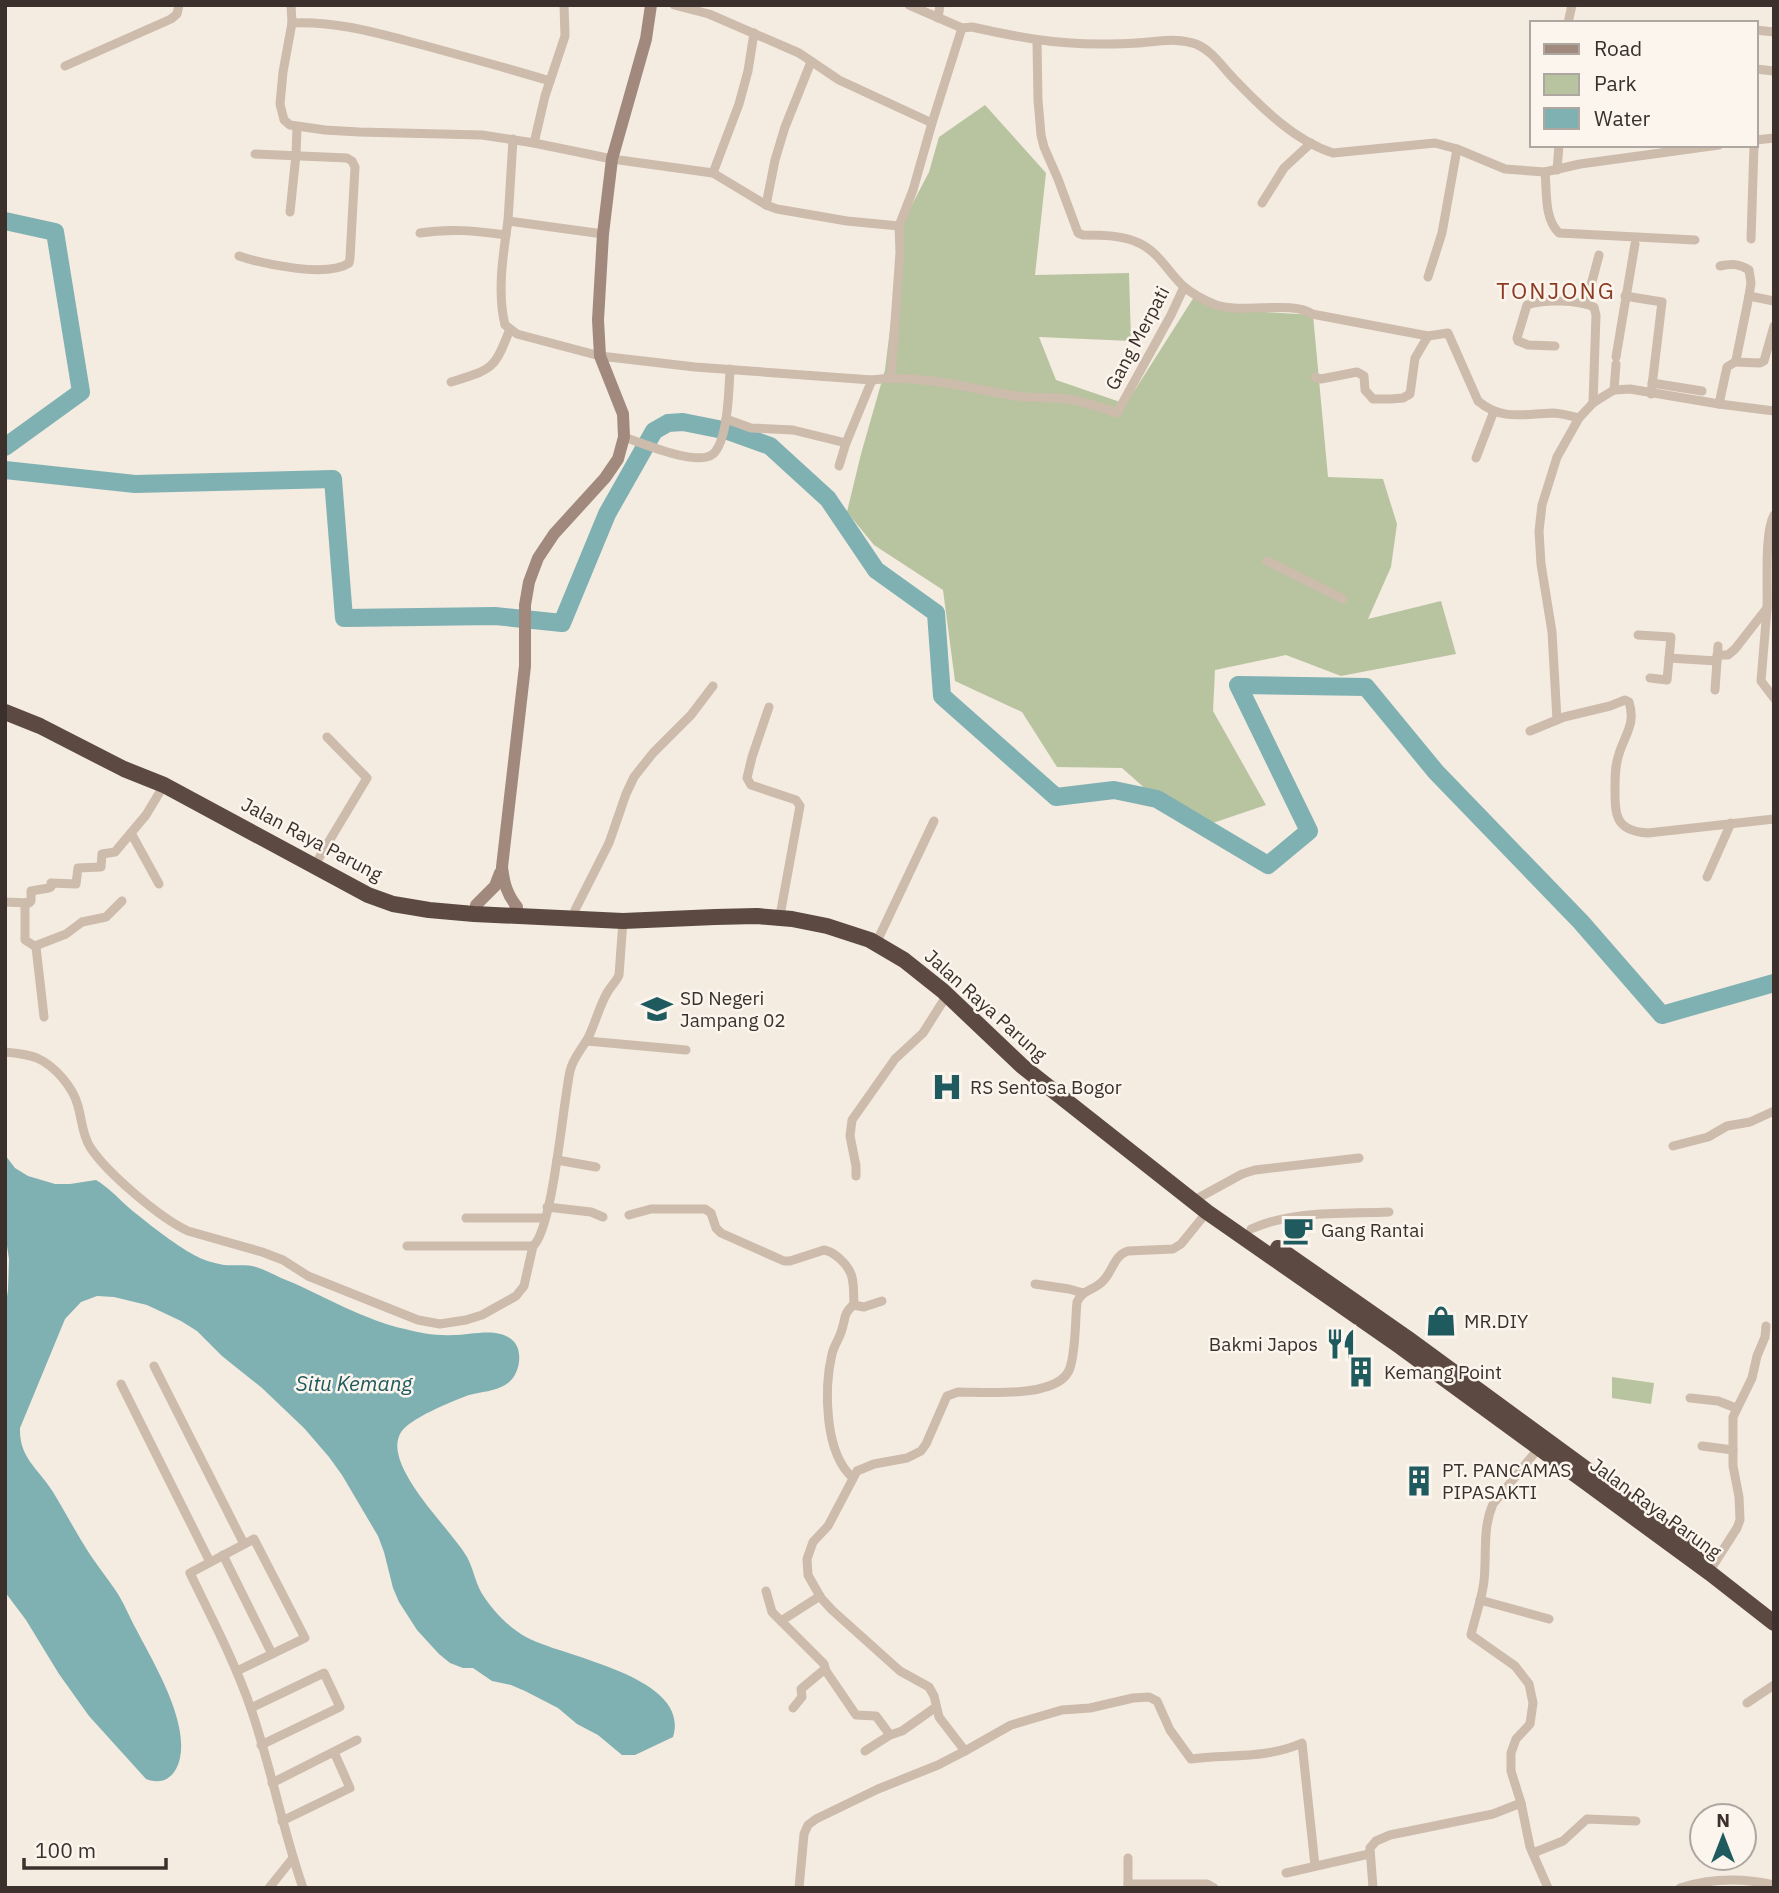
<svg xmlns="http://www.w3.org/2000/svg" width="1779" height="1893" viewBox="0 0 1779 1893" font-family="'IBM Plex Sans',sans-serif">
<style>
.green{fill:#b8c4a0}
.water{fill:#7fb0b2}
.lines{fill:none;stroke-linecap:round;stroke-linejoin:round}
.river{stroke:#7fb0b2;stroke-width:18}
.street{stroke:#cdbbac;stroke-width:9}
.secondary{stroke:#a18a7d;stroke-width:12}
.highway{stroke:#5c4a42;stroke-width:16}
.labels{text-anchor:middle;stroke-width:5;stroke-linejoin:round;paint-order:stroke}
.street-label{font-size:19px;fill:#3b302b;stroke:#fbf5ee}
.poi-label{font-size:19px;fill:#3b302b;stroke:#fbf5ee;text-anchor:start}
.water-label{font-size:21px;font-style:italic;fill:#1f5a5e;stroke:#fbf5ee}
.quarter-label{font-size:23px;letter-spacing:2px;fill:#8c3b22;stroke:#fbf5ee}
</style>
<rect width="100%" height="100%" fill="#f4ebe1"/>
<g class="green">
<path d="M985 105 1046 173 1035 275 1129 273 1131 341 1039 337 1056 380 1126 404 1194 297 1265 312 1313 315 1328 477 1383 479 1397 524 1391 567 1368 619 1441 601 1456 654 1341 676 1286 655 1215 670 1213 711 1266 805 1192 830 1122 768 1057 767 1022 712 955 681 943 590 874 545 847 512 861 454 885 370 903 222 929 172 939 137Z"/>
<path d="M1612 1377 1654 1383 1651 1404 1612 1398Z"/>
</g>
<path class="water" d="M5 1155 15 1168 28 1176 55 1184H70L96 1180C108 1187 118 1198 128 1207 146 1222 174 1244 194 1255 203 1260 213 1263 224 1265 235 1266 246 1264 256 1267 266 1270 276 1276 286 1280 325 1296 363 1320 405 1329 420 1333 437 1336 453 1335 471 1335 496 1327 511 1339 525 1349 520 1377 505 1385 495 1391 481 1392 469 1395 453 1401 407 1419 400 1434 383 1467 451 1529 467 1557 473 1568 475 1581 481 1592 492 1610 507 1626 526 1637 562 1657 692 1676 673 1737L635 1755H622L598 1735 577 1724 558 1708 525 1691 511 1685 492 1681 473 1668H463L450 1663 439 1654 417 1630 399 1602 393 1588 384 1552 378 1536 342 1475 329 1457 304 1428 262 1388 222 1356 197 1331 181 1321 147 1305 114 1297 97 1296 81 1302 65 1319 20 1428C19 1458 38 1468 53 1492 66 1513 77 1535 91 1556 99 1568 108 1579 116 1591 124 1603 129 1616 136 1629 153 1662 188 1719 180 1758 176 1776 164 1786 146 1779L89 1716 59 1674 26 1620 5 1592V1310L8 1290 9 1259 5 1233Z"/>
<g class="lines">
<g class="river">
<path d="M5 221 55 232 81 392 5 447"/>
<path d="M5 470 135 484 333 479 344 618 495 616 562 623 607 514 654 431 668 423 683 422 728 431 770 446 828 499 876 570 936 613 942 696 1056 797 1114 790 1157 799 1268 865 1309 831 1238 685 1366 687 1436 772 1581 922 1662 1015 1774 983"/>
</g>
<g class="street">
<path d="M291 5 292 23 283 72 280 104 284 120 290 125 325 130 359 132 482 135 534 143 612 159 713 173 766 205 777 209 847 221 899 226"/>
<path d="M674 5 709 14 799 53 839 80 932 123 962 28"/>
<path d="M909 5 962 28 972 27C1017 37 1053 44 1099 44 1115 44 1132 44 1148 42 1164 41 1179 38 1196 44 1213 51 1222 67 1235 80 1262 108 1295 141 1333 153L1435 143 1457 149 1505 169 1545 172 1580 164 1719 145"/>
<path d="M938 18 940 5"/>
<path d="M292 23C337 21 377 33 419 44 463 56 507 68 550 81"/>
<path d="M1568 23 1572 5"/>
<path d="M1756 30 1774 32"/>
<path d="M1037 41 1038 100 1041 135 1044 147 1058 179 1078 233 1083 235C1101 235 1124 235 1141 244 1159 253 1169 273 1183 286 1191 293 1206 301 1216 305 1243 314 1292 300 1312 314L1428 336 1448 333 1478 401C1502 421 1523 414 1552 413 1561 413 1570 416 1579 418"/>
<path d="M65 66 171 19 177 14 179 5"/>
<path d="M1756 69 1774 71"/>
<path d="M513 139 508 221 603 234"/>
<path d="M1756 140 1774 138"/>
<path d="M534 143 545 96 565 36 564 5"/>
<path d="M1557 170 1559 145"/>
<path d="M1545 172C1547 192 1544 219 1559 233L1695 240"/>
<path d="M713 173 739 104 748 71 754 33"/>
<path d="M1262 203 1284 168 1311 143"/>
<path d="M766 205 775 160 785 127 811 62"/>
<path d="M290 212 296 155 297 127"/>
<path d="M508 221C503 254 497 293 505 325L517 334 600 356 695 367 872 380C920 374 968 388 1016 396 1030 398 1045 397 1059 398 1080 400 1098 406 1117 413L1171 315 1184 287"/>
<path d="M420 233C449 228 477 231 506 235"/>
<path d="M1751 239 1754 145"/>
<path d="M239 256C263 264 327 278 349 263L350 258 355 167 352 161 347 158 255 154"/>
<path d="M1428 277 1442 233 1457 149"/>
<path d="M1625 296 1662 302 1651 394"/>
<path d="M1749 296 1774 301"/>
<path d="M1586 304 1599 255"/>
<path d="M1555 346 1528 345 1518 341 1517 338 1527 305C1544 299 1578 300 1594 307L1596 315 1593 403"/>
<path d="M1616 357 1635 244"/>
<path d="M1735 362 1760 363 1764 361 1774 326"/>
<path d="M1315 377 1321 379 1357 372 1364 376 1365 390 1373 399H1391L1403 398 1410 394 1415 358 1428 336"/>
<path d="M891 378 900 252 899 226 913 190 932 123"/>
<path d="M451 382C493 369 494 370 510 329"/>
<path d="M1652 383 1702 391"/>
<path d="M1614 390 1616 364"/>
<path d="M1719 404 1727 367 1735 362 1736 360 1749 296 1751 283 1749 270C1739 263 1731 264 1720 266"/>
<path d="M726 419 751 428 793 430 846 443"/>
<path d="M624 437C642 443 697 467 713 454 728 441 729 389 730 369"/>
<path d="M1476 458 1494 411"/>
<path d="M839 466 846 443 872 380"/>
<path d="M1774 515C1764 533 1768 586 1767 609 1765 633 1763 657 1761 681L1774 698"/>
<path d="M1267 561 1343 599"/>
<path d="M1638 635 1671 637 1667 680 1650 678"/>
<path d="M1717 655H1728L1735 649 1767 608"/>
<path d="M1669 658 1717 661"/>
<path d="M1715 690 1718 646"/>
<path d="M769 707 752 757 747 778 751 785 796 800 800 806 781 910"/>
<path d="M1557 720 1552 632 1541 564 1539 531 1542 505 1557 457 1579 418 1593 403 1604 396 1614 390 1630 389 1719 404 1774 411"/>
<path d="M1530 731 1564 717 1610 706 1625 700 1629 702C1636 724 1625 734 1619 754 1615 765 1615 776 1615 788 1615 815 1615 831 1648 833L1774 819"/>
<path d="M131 833 159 884"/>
<path d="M319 858 367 778 327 737"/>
<path d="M1707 877 1731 823"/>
<path d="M5 902 29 903 31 901V891L49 888 51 887V883L76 884 78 868 101 867 102 854 115 852 146 815 164 785"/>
<path d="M25 903V940L36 947 44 1017"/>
<path d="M575 910 609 843 626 794 634 777 653 753 691 715 713 686"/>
<path d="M879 937 934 821"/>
<path d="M35 946 66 934 82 922 106 917 122 901"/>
<path d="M587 1041 686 1050"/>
<path d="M5 1052C16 1053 27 1054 37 1058 55 1066 73 1087 78 1106 82 1120 82 1134 90 1147 107 1173 160 1218 188 1231L262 1252 283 1260 308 1276 418 1320 440 1324 466 1320 482 1315 516 1296 524 1286 533 1246"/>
<path d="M1673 1146 1708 1137 1727 1126 1750 1122 1774 1111"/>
<path d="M557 1160 596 1167"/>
<path d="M856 1176V1166L850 1136 852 1120 895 1059 923 1033 947 995"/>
<path d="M1200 1197 1242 1174 1255 1170 1359 1158"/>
<path d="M547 1207 591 1212 603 1217"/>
<path d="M629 1215 651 1209H705L711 1213 716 1228 721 1233 784 1261H790L824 1250C831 1251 834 1254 839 1258 856 1273 853 1284 854 1305"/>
<path d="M466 1218H545"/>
<path d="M1251 1229C1293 1210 1344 1214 1389 1212"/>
<path d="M407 1246H533C553 1229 563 1103 570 1071 573 1058 581 1050 588 1038 595 1024 599 1007 607 993 611 986 616 982 619 975L623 921"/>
<path d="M1035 1284 1069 1289 1083 1293"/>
<path d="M154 1366 244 1544"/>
<path d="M121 1384 210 1562"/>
<path d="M1690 1398 1718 1401 1736 1408"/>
<path d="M1702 1446 1733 1450"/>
<path d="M853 1478C824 1453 824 1388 832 1354 834 1345 840 1338 842 1329 846 1317 843 1315 853 1305L864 1307 882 1301"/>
<path d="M223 1555 272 1654"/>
<path d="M1714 1564 1737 1528 1740 1520 1739 1497 1733 1466V1417L1752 1378 1757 1356 1765 1337 1766 1326"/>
<path d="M766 1591 772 1612 824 1664 826 1671 856 1715 876 1716 890 1735"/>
<path d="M1480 1600 1549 1619"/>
<path d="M781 1621 820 1596"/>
<path d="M237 1671 305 1638 254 1539 190 1573C211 1617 234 1660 250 1706 271 1766 282 1828 303 1888"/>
<path d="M1747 1703 1774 1685"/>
<path d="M251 1708 324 1673 340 1707 261 1745"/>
<path d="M793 1708 802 1697 801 1689 825 1669"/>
<path d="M865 1751 890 1735 902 1731 936 1707"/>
<path d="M965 1751 1011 1725 1062 1710 1090 1708 1133 1698 1149 1697 1157 1701 1170 1730 1191 1759C1228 1754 1267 1759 1302 1743L1315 1866"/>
<path d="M272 1783 357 1740"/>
<path d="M1521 1803 1530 1847 1548 1888"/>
<path d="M282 1821 350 1788 334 1752"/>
<path d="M1533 1853 1563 1841 1587 1819 1636 1821"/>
<path d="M1286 1873 1369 1854"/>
<path d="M1128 1884H1207L1214 1888"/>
<path d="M269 1888 293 1858"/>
<path d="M799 1888 804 1834 808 1825 816 1819 878 1789 938 1765 965 1751 939 1717 934 1696 929 1687 900 1671 832 1610 821 1598 808 1575 807 1559 813 1542 828 1526 857 1471 874 1464 907 1458 921 1451 926 1444 947 1396 958 1392C985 1392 1060 1399 1070 1368 1076 1349 1075 1322 1077 1302 1082 1290 1095 1290 1103 1281 1113 1271 1114 1255 1128 1251L1173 1249 1181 1244 1207 1212"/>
<path d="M1128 1888V1858"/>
<path d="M1373 1888 1370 1848 1376 1841 1390 1835 1493 1814 1521 1803 1511 1771V1753L1516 1739 1530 1724 1533 1703 1529 1684 1515 1666 1471 1635C1475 1617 1482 1599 1484 1581 1487 1554 1482 1529 1493 1504L1538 1449"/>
<path d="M1680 1888C1711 1878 1743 1878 1774 1885"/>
</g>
<g class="secondary">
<path d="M476 905 495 886 500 873"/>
<path d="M517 907C507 894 504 884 502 867L525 666V605L529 582 538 558 554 534 605 478 618 459 624 437 623 414 600 356 598 320 603 234 612 159 646 39 651 5"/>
</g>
<g class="highway">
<path d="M5 712 40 726 124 769 164 785 368 895 393 904 429 910 474 914 623 921 715 917 757 916 792 919 827 926 870 940 904 960 943 991 1022 1066 1207 1212 1401 1347 1710 1573 1774 1623"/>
<path d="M1278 1248 1407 1338 1702 1554"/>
</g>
</g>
<defs>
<g id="school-bare" transform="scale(2.415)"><path d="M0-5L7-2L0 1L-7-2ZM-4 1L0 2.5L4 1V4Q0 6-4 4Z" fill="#1f5a5e" stroke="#fbf5ee" stroke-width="2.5" paint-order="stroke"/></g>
<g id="hospital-bare" transform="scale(2.415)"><path d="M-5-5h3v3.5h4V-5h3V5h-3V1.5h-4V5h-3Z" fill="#1f5a5e" stroke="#fbf5ee" stroke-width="2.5" paint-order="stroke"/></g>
<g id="cafe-bare" transform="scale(2.415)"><path d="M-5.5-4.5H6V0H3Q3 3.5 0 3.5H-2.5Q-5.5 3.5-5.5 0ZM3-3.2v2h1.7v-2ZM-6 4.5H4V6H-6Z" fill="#1f5a5e" stroke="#fbf5ee" stroke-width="2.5" paint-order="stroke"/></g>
<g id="shop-bare" transform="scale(2.415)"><path d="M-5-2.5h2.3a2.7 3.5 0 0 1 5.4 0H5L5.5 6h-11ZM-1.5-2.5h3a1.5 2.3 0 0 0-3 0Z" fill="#1f5a5e" stroke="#fbf5ee" stroke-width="2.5" paint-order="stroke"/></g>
<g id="restaurant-bare" transform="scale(2.415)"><path d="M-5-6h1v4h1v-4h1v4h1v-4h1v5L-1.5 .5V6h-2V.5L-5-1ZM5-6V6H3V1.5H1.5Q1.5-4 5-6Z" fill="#1f5a5e" stroke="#fbf5ee" stroke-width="2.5" paint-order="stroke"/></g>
<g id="building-bare" transform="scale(2.415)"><path d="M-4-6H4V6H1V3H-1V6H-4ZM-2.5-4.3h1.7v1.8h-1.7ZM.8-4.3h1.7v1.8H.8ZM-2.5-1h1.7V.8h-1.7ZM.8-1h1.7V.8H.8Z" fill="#1f5a5e" stroke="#fbf5ee" stroke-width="2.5" paint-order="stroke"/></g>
</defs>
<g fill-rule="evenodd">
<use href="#school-bare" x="657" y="1009"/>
<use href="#hospital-bare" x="947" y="1087"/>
<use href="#cafe-bare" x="1298" y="1230"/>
<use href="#shop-bare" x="1441" y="1321"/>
<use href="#restaurant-bare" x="1341" y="1344"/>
<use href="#building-bare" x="1361" y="1372"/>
<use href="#building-bare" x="1419" y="1481"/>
</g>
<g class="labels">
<g class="street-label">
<text transform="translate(1137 338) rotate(-62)" y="7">Gang Merpati</text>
<text transform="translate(312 839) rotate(28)" y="7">Jalan Raya Parung</text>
<text transform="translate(986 1005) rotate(42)" y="7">Jalan Raya Parung</text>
<text transform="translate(1656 1508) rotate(36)" y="7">Jalan Raya Parung</text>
</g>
<g class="poi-label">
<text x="680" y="1005">SD Negeri<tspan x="680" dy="22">Jampang 02</tspan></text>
<text x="970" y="1094">RS Sentosa Bogor</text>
<text x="1321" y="1237">Gang Rantai</text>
<text x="1464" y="1328">MR.DIY</text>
<text x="1318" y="1351" text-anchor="end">Bakmi Japos</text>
<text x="1384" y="1379">Kemang Point</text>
<text x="1442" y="1477">PT. PANCAMAS<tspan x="1442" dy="22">PIPASAKTI</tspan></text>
</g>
<g class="water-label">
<text x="354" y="1391">Situ Kemang</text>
</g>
<g class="quarter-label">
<text x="1556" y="299">TONJONG</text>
</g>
</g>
<rect width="1779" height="1893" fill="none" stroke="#3b302b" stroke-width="14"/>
<rect x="1530" y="21" width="228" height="126" fill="#fbf5ee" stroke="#aea6a0" stroke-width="2"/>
<rect x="1544" y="44" width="35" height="10" fill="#a18a7d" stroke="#aea6a0" stroke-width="2"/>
<text x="1594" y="56" font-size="21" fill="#3b302b">Road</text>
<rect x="1544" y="74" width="35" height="21" fill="#b8c4a0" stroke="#aea6a0" stroke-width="2"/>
<text x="1594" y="91" font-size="21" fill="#3b302b">Park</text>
<rect x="1544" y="108" width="35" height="21" fill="#7fb0b2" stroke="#aea6a0" stroke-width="2"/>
<text x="1594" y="126" font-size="21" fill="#3b302b">Water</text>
<g transform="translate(1723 1837)"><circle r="33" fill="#fbf5ee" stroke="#aea6a0" stroke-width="2"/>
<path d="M0-5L12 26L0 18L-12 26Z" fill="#1f5a5e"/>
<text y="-10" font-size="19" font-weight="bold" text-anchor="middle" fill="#3b302b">N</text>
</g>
<path d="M24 1858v10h142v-10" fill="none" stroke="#3b302b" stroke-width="3.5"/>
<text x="35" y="1858" font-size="21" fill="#3b302b" stroke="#fbf5ee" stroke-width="5" paint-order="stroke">100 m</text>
</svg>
